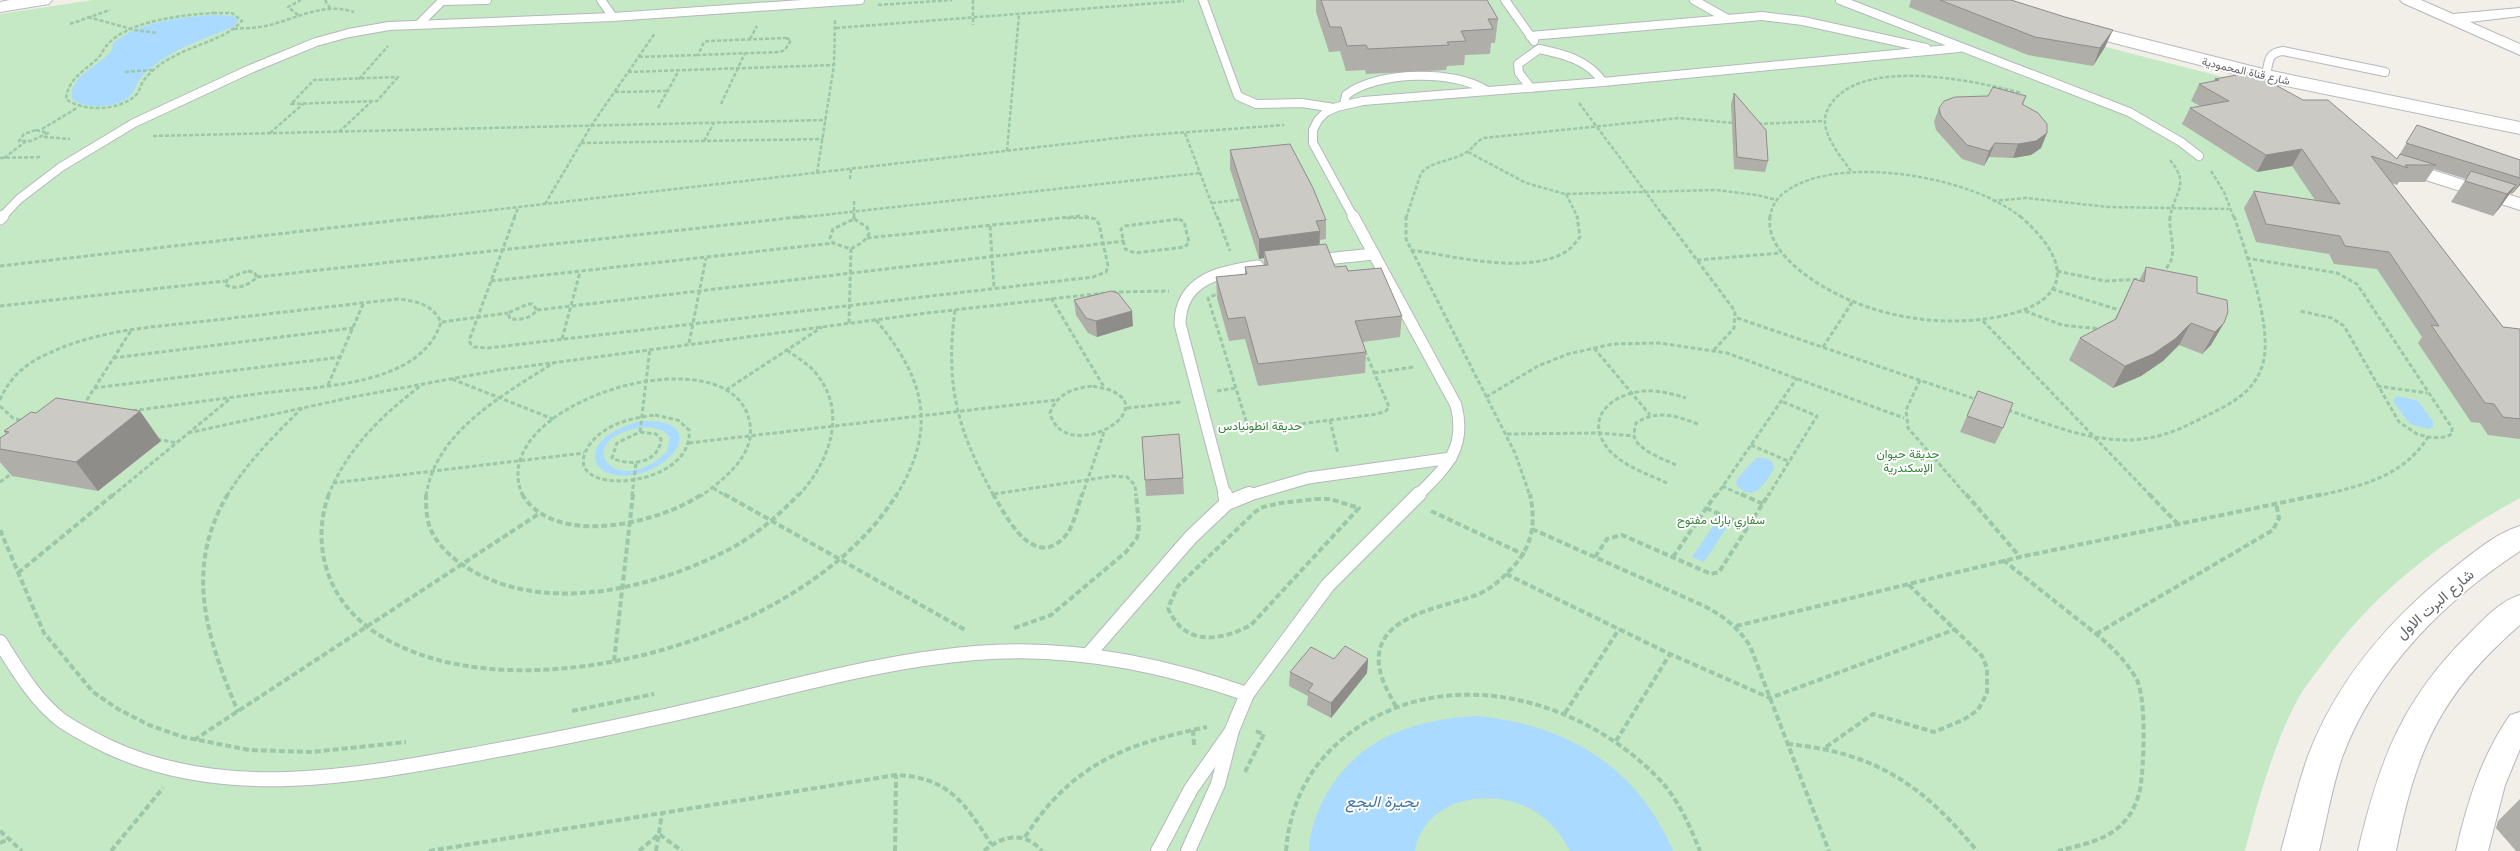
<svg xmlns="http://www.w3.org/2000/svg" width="2520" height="851" viewBox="0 0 2520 851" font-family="'Fira Sans',Vazirmatn,sans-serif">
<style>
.green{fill:#c5e8c5}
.water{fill:#aadaff;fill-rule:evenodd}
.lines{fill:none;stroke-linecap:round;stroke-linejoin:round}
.lane-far2-casing{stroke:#b5b8bc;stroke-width:10}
.lane-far1-casing{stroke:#b5b8bc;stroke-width:13}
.lane-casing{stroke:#b5b8bc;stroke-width:16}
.street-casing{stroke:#b5b8bc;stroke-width:2}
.secondary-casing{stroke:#b6babf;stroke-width:2}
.path-far2{stroke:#9cc7a9;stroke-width:2.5;stroke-dasharray:4 2;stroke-linecap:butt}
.path-far1{stroke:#9cc7a9;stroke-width:3;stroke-dasharray:4.5 2.5;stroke-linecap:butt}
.path{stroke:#9cc7a9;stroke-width:4;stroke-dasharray:6 3;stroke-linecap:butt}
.lane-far2{stroke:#fff;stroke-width:8}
.lane-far1{stroke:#fff;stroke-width:11}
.lane{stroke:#fff;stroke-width:14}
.street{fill:#fff;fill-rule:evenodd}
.secondary{fill:#fff;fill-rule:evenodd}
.wall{fill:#afaea9}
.shaded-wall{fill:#8f8d8a}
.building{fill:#cccac5;stroke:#8f8d8a}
.labels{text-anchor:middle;stroke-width:4;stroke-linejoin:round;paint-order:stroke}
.far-street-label{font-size:11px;fill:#5f6368;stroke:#fff}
.park-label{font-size:12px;fill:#348238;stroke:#fff}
.near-street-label{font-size:15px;fill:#5f6368;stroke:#fff}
.near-water-label{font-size:16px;font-style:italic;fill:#4174aa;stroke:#fff}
</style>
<rect width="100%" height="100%" fill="#f1efe8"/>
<path class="green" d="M93 0H1946L2059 35 2219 76 2244 89 2520 387V498C2441 541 2374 592 2321 666 2314 676 2305 686 2299 697 2275 740 2257 803 2245 851H0V14Z"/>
<g class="water">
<path d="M216 15 234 16 238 21 233 27C211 36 187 44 166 57 157 63 147 70 140 79 136 84 135 91 130 96 118 108 85 110 72 99 68 74 104 65 113 48L112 45C133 22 186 16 216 15Z"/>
<path d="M2397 396 2418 401 2433 422V427L2428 429 2410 424 2393 401Z"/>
<path d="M642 421C717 419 665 482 616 475 592 472 588 450 607 436 618 428 629 424 642 421ZM646 427C656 428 663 429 670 437L667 452C613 503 567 436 646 427Z"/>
<path d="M1756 458C1764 457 1774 459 1774 469 1764 484 1753 505 1736 484L1737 479Z"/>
<path d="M1716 522 1727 527 1704 562 1692 557Z"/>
<path d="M1478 716C1567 725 1637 766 1673 851H1570C1561 834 1550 821 1534 811 1493 786 1424 797 1415 851H1309C1309 836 1314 820 1320 807 1350 741 1410 719 1478 716Z"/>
</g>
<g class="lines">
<g class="lane-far2-casing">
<g id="lane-far2">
<path d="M601 0 613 17"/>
<path d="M1203 0 1238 96 1256 104 1302 103 1334 108"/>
<path d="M1505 0 1534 41"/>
<path d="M1694 0 1726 18"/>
<path d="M1840 0 2129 112 2181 142 2199 156"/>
<path d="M442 1 487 0"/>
<path d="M419 24 443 0"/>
<path d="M1530 36 1762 16 1803 21 1926 48"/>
<path d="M2266 76C2269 62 2267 53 2283 51L2385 72"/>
<path d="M1531 88 1519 73 1518 64 1539 49C1564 54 1588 60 1603 82"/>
<path d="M1344 105 1346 95C1377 71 1454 69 1487 91"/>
<path d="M1 218 19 199 61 167 134 123 248 70 316 42 349 33 389 26 613 17 860 0"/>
<path d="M1354 218 1313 143V130L1318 120 1326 112 1337 107 1363 101 1603 82 1959 48"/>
</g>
</g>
<g class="lane-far1-casing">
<g id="lane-far1">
<path d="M1353 216 1456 405C1467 449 1446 467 1417 496"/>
<path d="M0 219 3 216"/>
<path d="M1316 260 1374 254"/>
<path d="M1225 496 1180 324C1180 279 1221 271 1258 266"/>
<path d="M1246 496 1308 478 1451 458"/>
</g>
</g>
<g class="lane-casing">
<g id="lane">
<path d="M1225 494 1227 503"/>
<path d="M0 642C17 669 35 700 61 720 75 730 91 738 107 746 222 801 356 776 476 754 559 739 641 722 722 703 806 683 889 660 975 653 1068 645 1159 663 1247 694"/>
<path d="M1089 654 1191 537 1227 503 1249 494"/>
<path d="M1158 851 1191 789 1231 732"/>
<path d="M1188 851 1218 784 1232 730 1247 694 1328 585 1419 494"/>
</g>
</g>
<g class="street-casing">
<g id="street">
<path d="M2400 0H2421L2453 14 2520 8V16L2470 22 2520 44V55L2403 3Z"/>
<path d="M2398 159 2520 198V210L2391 169 2389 165 2391 161Z"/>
<path d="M2520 712V749L2505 785 2488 851H2456C2467 803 2481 757 2510 715Z"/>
</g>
</g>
<g class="secondary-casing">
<g id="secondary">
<path d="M10 0H52L49 4 43 5 0 12V2Z"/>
<path d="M2073 21 2267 70 2520 122V134L2266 82 2067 31 2064 27 2067 23Z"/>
<path d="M2520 526V551C2445 600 2375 670 2343 755 2332 786 2327 819 2319 851H2281C2290 819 2297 787 2308 756 2337 680 2388 621 2450 571 2472 554 2494 534 2520 526Z"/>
<path d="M2520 595V625C2440 694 2416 750 2396 851H2358C2379 761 2402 700 2469 634 2484 619 2500 601 2520 595Z"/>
</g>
</g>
<g class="path-far2">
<path d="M325 0 330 8"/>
<path d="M973 0V25"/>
<path d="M878 5 952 0"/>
<path d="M213 13H232L242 21C223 41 194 44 171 58 161 63 151 71 144 80 140 85 140 92 135 96 118 111 83 112 66 99 68 80 82 72 96 60 102 55 104 47 110 42 133 20 183 15 213 13Z"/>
<path d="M298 15 288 7 301 0"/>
<path d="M88 17 135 30 158 33"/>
<path d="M70 24 110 10"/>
<path d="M836 28 1184 1"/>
<path d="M234 29C246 28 258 28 270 25 297 18 325 2 354 12"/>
<path d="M786 38 791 40 785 50 780 52 698 55 704 42 709 41Z"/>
<path d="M750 39 757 26"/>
<path d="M639 57 698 55"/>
<path d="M125 72 152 70"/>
<path d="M628 72 834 65"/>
<path d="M398 77 377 101 291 104 314 80Z"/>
<path d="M359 79 388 46"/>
<path d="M615 92 667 91"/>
<path d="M1579 103 1665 218"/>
<path d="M721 104 745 53"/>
<path d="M658 108 678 72"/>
<path d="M1758 124 1824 121"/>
<path d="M42 129 77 108"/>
<path d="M36 130 48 133 31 141H19L24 134Z"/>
<path d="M339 132 371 102"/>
<path d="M270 133 303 104"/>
<path d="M1185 133 1217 218"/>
<path d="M153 136 826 120"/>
<path d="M44 137 70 139"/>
<path d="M704 141 714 123"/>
<path d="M581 143 823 139"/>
<path d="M1007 151 1019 15"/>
<path d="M1468 152 1526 183 1565 194 1716 190 1757 195 1777 200"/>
<path d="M0 158 42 157"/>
<path d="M4 158 25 142"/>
<path d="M2170 160C2191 186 2174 191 2170 218"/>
<path d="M1851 171C1841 157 1828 142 1825 124 1824 116 1828 106 1834 100 1870 58 1975 81 2022 93"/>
<path d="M2211 171 2224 192 2234 218"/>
<path d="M817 173 834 65 835 20"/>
<path d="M850 179 851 169"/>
<path d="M1566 194 1578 218"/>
<path d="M854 201V218"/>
<path d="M1993 201 2026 198 2108 207 2229 209"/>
<path d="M1212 203 1243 199"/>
<path d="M545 204 591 126 655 33"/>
<path d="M423 218 1135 136 1284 125"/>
<path d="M514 218 518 208"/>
<path d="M796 218 1200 173"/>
<path d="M1067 218H1089"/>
<path d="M1406 218 1421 173C1434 160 1450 162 1465 153 1473 149 1476 141 1484 138L1679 118 1734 123"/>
<path d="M1770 218C1772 199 1785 190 1801 183 1858 158 1974 178 2022 218"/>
</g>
<g class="path-far1">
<path d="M515 216 470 338V343L474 347 488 348 1093 277 1106 272 1108 266 1099 224 1095 219 1084 216"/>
<path d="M854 216V219"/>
<path d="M1217 216 1230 251"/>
<path d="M1406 216V239L1515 453 1530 496"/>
<path d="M1664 216 1735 311 1734 328 1714 350"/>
<path d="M1770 216C1767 239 1783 256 1799 270 1832 296 1872 312 1913 318 1985 330 2124 308 2020 216"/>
<path d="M854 219 867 227 869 234 863 242 851 249 833 243 830 238 833 229Z"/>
<path d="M1179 219 1184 222 1189 242 1185 247 1135 253 1125 249 1121 229 1125 226Z"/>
<path d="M990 226 994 288"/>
<path d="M867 238 1080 216"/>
<path d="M1411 250C1454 256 1528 276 1567 251 1572 248 1576 241 1580 237L1577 216"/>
<path d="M2246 258 2337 273 2357 284 2452 428V434L2446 437 2432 438 2417 434 2399 422 2344 326 2332 318 2300 311"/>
<path d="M1697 260 1781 253"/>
<path d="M0 266 434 216"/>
<path d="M248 271 254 272 257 277C248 286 237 290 225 285L228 278Z"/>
<path d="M2057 271 2105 281 2143 279"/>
<path d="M1334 273 1344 278 1358 313 1349 314 1389 407 1386 411 1377 414 1261 429 1247 424 1208 298 1241 283Z"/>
<path d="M2161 273C2182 257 2168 238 2170 216"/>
<path d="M257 277 807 216"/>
<path d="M491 281 833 243"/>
<path d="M2052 289 2119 310"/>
<path d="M1112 292 1169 291"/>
<path d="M1051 298 1104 387"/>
<path d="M528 304H532L537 310C530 319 521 320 510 319L508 313Z"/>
<path d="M0 306 225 281"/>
<path d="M537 310 1124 241"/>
<path d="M955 310C945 385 957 430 994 496"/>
<path d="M2025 311 2062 325 2101 329"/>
<path d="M1737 318 1978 400"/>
<path d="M876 320C925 379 938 428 896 496"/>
<path d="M1983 321 2151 496"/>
<path d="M442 322 508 313"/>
<path d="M849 323 851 249"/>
<path d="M562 339 580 272"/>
<path d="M689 343 706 258"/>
<path d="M1823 347 1853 301"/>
<path d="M1594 348 1650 415"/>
<path d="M787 350C796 357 807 363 814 371 849 410 830 462 798 496"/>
<path d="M113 358 353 328"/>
<path d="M1374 373 1413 367"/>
<path d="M452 379 553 419"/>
<path d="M1920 380 1906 410 1908 428 1967 496"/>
<path d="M328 385 364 302"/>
<path d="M1093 386C1099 388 1106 388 1112 391 1161 412 1064 466 1050 413 1057 393 1074 388 1093 386Z"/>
<path d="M2377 386 2427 393"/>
<path d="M94 388 341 357"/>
<path d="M726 390 822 327"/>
<path d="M1217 391 1236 388"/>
<path d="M1486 397 1538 366 1568 354 1613 344 1659 343 1727 353 1904 418"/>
<path d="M0 400C9 378 25 364 47 354 97 330 152 327 206 321 270 314 334 306 398 299 416 301 432 304 441 322 421 387 318 386 264 393 219 399 175 405 131 411"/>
<path d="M0 406 13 418 23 421"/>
<path d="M83 406 132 329"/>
<path d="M1127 408 1181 402"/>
<path d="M2008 410C2056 427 2107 449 2158 436 2178 431 2196 421 2214 412 2236 401 2256 389 2263 363 2273 327 2246 253 2234 216"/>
<path d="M655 415 678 420 689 430C695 491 551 499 590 444 605 424 631 418 655 415Z"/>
<path d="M1330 420 1338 454"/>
<path d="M640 432 656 434 661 439C659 463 631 467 612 458L617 443Z"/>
<path d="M640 432 650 348"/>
<path d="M188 433 353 397 499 370 927 313 1104 293"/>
<path d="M1507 434 1599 433 1634 436"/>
<path d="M157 439 177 443"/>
<path d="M689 443 1056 400"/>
<path d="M1751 445 1790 462"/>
<path d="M1676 465C1665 460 1635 449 1634 435 1634 432 1635 427 1636 423 1657 409 1678 416 1700 425"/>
<path d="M0 482 14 472"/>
<path d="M333 483 584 453"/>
<path d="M1667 483C1648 474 1625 467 1610 451 1582 420 1610 394 1644 391 1658 390 1673 394 1686 398"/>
<path d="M1722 486 1744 496"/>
<path d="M713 488 726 496"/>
<path d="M994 494 1113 476 1127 477 1135 485 1136 496"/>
<path d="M112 496 231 398"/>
<path d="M227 496C247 462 275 435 302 408"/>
<path d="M328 496C348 447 382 415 423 384"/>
<path d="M426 496C435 431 505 394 555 362"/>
<path d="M523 496C479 403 735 327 750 424 755 456 723 480 701 496"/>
<path d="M632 496 636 463"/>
<path d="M1082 496 1104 432"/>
<path d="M1716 496 1797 378"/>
<path d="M1768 496 1817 416 1781 401"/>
<path d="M2317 496C2361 486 2403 477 2428 437"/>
</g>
<g class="path">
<path d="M228 494C183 570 207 637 238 712"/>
<path d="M329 494C316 528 320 569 341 599 362 630 396 647 431 658 576 701 815 627 897 494"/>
<path d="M426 494C426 503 426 512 428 521 432 540 450 557 466 567 543 616 652 589 728 550 755 536 778 516 799 494"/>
<path d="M522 494C554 549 661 523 702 494"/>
<path d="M724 494 967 631"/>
<path d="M993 494C1004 513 1028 561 1056 544 1061 541 1066 536 1069 531 1075 520 1078 506 1082 494"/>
<path d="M1741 494 1763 504"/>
<path d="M1966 494 2020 557"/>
<path d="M2149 494 2177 523"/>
<path d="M1315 499H1330L1359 508 1251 625C1219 642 1184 646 1168 608L1178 586 1255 512 1263 507 1281 503Z"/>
<path d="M1706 508 1748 527"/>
<path d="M1431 511 1525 555"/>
<path d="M1532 529 1702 605C1722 615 1738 627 1750 646L1829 851"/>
<path d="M0 530 44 633 93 692 118 709 149 725 183 737 249 750 312 752 406 742"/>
<path d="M1595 557 1607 539 1622 535 1711 574 1719 572 1769 494"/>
<path d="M1673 557 1716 494"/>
<path d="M2003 560C2026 578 2048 596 2071 614 2095 633 2120 651 2136 678 2147 697 2144 767 2140 790 2137 802 2132 814 2123 823 2107 841 2080 845 2058 851"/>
<path d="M18 573 114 494"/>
<path d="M1506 574 1670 654 1770 698 1956 629"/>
<path d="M1736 626 2020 557 2323 494"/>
<path d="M1014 628 1051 615 1126 552 1137 538 1139 526 1136 494"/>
<path d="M2096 634 2273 530 2279 518 2276 503"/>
<path d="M614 661 633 494"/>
<path d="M1396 707C1389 693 1381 681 1379 665 1373 612 1450 608 1483 592 1495 586 1503 577 1512 568 1533 546 1536 523 1530 494"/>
<path d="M572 711 654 694"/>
<path d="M1565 713 1619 629"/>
<path d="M1193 730 1194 745"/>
<path d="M194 740 540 513"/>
<path d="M1616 741 1670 654"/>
<path d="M1787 744C1874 752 1922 784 1977 851"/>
<path d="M1826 747 1873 714 1934 732 1963 720 1978 710 1987 693V668L1982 656 1907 583"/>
<path d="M1245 772 1264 734 1255 731"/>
<path d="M0 831 22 851"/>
<path d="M1025 837C1072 764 1125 744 1207 727"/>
<path d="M0 843 9 839"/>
<path d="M111 851 163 788"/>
<path d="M429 851 896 775C948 777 965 803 991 844"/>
<path d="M639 851 659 834 682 851"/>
<path d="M656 851 662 814"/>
<path d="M895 851 896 775"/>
<path d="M984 851C1002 835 1025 831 1042 851"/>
<path d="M1286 851C1290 799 1314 757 1357 728 1453 663 1583 700 1659 779 1678 799 1690 826 1700 851"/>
</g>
<use href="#lane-far2" class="lane-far2"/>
<use href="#lane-far1" class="lane-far1"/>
<use href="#lane" class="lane"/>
<use href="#street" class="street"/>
<use href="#secondary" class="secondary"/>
</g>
<g class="wall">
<path d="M1316 0H1487L1498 19 1495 43H1491L1490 54 1465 55 1464 65 1447 66 1446 70 1366 74 1365 70 1346 71 1340 51 1329 52 1316 12Z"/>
<path d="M1911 0H2011L2105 47 2093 66 2028 55 1909 7Z"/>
<path d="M2215 79 2397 159 2417 125 2520 160V185L2512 194 2510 193 2501 206 2493 216 2451 202 2466 179 2434 169 2425 182H2399L2397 185 2392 183 2503 327 2520 329V439L2488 435 2480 423 2471 422 2418 343 2422 337 2377 269 2334 264 2329 254 2256 242 2244 208 2254 191 2315 200 2292 166 2257 172 2182 124 2190 108 2200 106 2191 101 2199 84 2214 81Z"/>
<path d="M1734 93 1768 161 1765 172 1734 169 1731 104Z"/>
<path d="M2026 96 2023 105 2047 133 2041 148 2031 155 2013 158 1989 157 1984 166 1962 159 1936 130 1934 122 1939 108Z"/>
<path d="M1230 150 1326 220V239L1320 240V245L1335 267 1348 271 1402 316 1400 337 1363 342 1366 352 1365 373 1258 386 1245 339 1229 341 1217 298 1216 277 1245 274V267L1264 265V258L1259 259 1230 169Z"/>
<path d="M2146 267 2197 293 2227 300 2211 345 2202 354 2179 345 2163 361 2141 376 2113 388 2069 360 2080 338 2115 319 2134 279 2139 281Z"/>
<path d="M1074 300 1133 326 1097 337 1088 333 1076 315Z"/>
<path d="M1978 391 2003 428 1995 444 1960 432Z"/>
<path d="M4 431 161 441 98 491 12 476 0 462V438L6 434Z"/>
<path d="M1142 437 1183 478 1184 494 1146 496Z"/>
<path d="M1334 659H1368L1367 673 1331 718 1307 705 1308 696 1289 686 1290 672Z"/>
<path d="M2520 799V851H2516L2496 828 2498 821Z"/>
</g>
<g class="shaded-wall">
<path d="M2113 30 2105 47 2093 66 2100 48Z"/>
<path d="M2047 133 2041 148 2031 155 2013 158 2018 144Z"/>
<path d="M1995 143 1989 157 1984 166 1989 151Z"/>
<path d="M2302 149 2292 166 2257 172 2266 155Z"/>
<path d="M2520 183V185L2512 194Z"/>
<path d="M2516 185 2501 206 2493 216 2507 194Z"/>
<path d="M1320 231 1319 251H1264V258L1259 259V239Z"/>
<path d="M1132 311 1133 326 1097 337 1096 321Z"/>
<path d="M2191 323 2179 345 2163 361 2141 376 2113 388 2125 366Z"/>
<path d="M2224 323 2211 345 2202 354 2215 332Z"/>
<path d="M140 411 161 441 98 491 76 462Z"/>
<path d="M1368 659 1367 673 1331 718V703Z"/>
</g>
<g class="building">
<path d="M1321 0H1487L1498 19H1488L1493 29 1461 31 1466 41 1447 42 1449 45 1368 49 1366 45 1347 46 1341 27H1330Z"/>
<path d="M1940 0H2011L2065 17 2113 30 2100 48 2035 37Z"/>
<path d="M2252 72 2303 100H2328L2397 159 2400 154 2436 165H2405L2408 168 2371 156 2503 327 2520 329V419L2503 417 2494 404 2485 403 2431 325 2439 326 2389 252 2345 246 2340 236 2266 224 2254 191 2340 204 2302 149 2266 155 2190 108 2229 101 2199 84 2219 80 2215 79Z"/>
<path d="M1993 87 2026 96 2022 104 2038 113 2047 124V133L2036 141 2018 144 1995 143 1989 151 1967 145 1941 116 1939 108 1944 101 1955 97 1988 96Z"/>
<path d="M1734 93 1766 130 1768 161 1737 157Z"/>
<path d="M2417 125 2520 160V178L2406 143Z"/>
<path d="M1290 144 1313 188 1326 220 1316 221 1320 231 1259 239 1230 150Z"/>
<path d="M2471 171 2516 185 2507 194 2465 181Z"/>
<path d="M1326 244 1335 267 1346 266 1348 271 1381 268 1402 316 1355 321 1366 352 1258 364 1245 317 1228 319 1216 277 1247 274 1245 267 1268 265 1264 251Z"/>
<path d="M2146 267 2197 277V293L2227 300 2228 312 2224 323 2215 332 2191 323 2175 339 2153 354 2125 366 2080 338 2116 319 2134 279 2144 282Z"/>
<path d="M1111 291 1118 293 1132 311 1096 321 1086 318 1074 300Z"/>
<path d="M1978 391 2013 403 2003 428 1967 416Z"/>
<path d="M56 398 140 411 76 462 0 449V438L9 432 4 431 31 412 36 413Z"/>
<path d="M1179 434 1183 478 1145 480 1142 437Z"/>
<path d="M1345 646 1368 659 1331 703 1308 691 1313 684 1290 672 1311 647 1334 659Z"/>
</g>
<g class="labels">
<g class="far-street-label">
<text transform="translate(2246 71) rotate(13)" y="4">شارع قناة المحمودية</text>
</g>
<g class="park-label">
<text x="1260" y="430">حديقة انطونيادس</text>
<text x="1908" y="458">حديقة حيوان<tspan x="1908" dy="14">الإسكندرية</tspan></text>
<text x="1721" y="524">سفاري بارك مفتوح</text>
</g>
<g class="near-street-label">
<text transform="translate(2435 604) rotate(-41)" y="5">شارع البرت الاول</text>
</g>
<g class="near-water-label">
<text x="1382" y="807">بحيرة البجع</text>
</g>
</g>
</svg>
